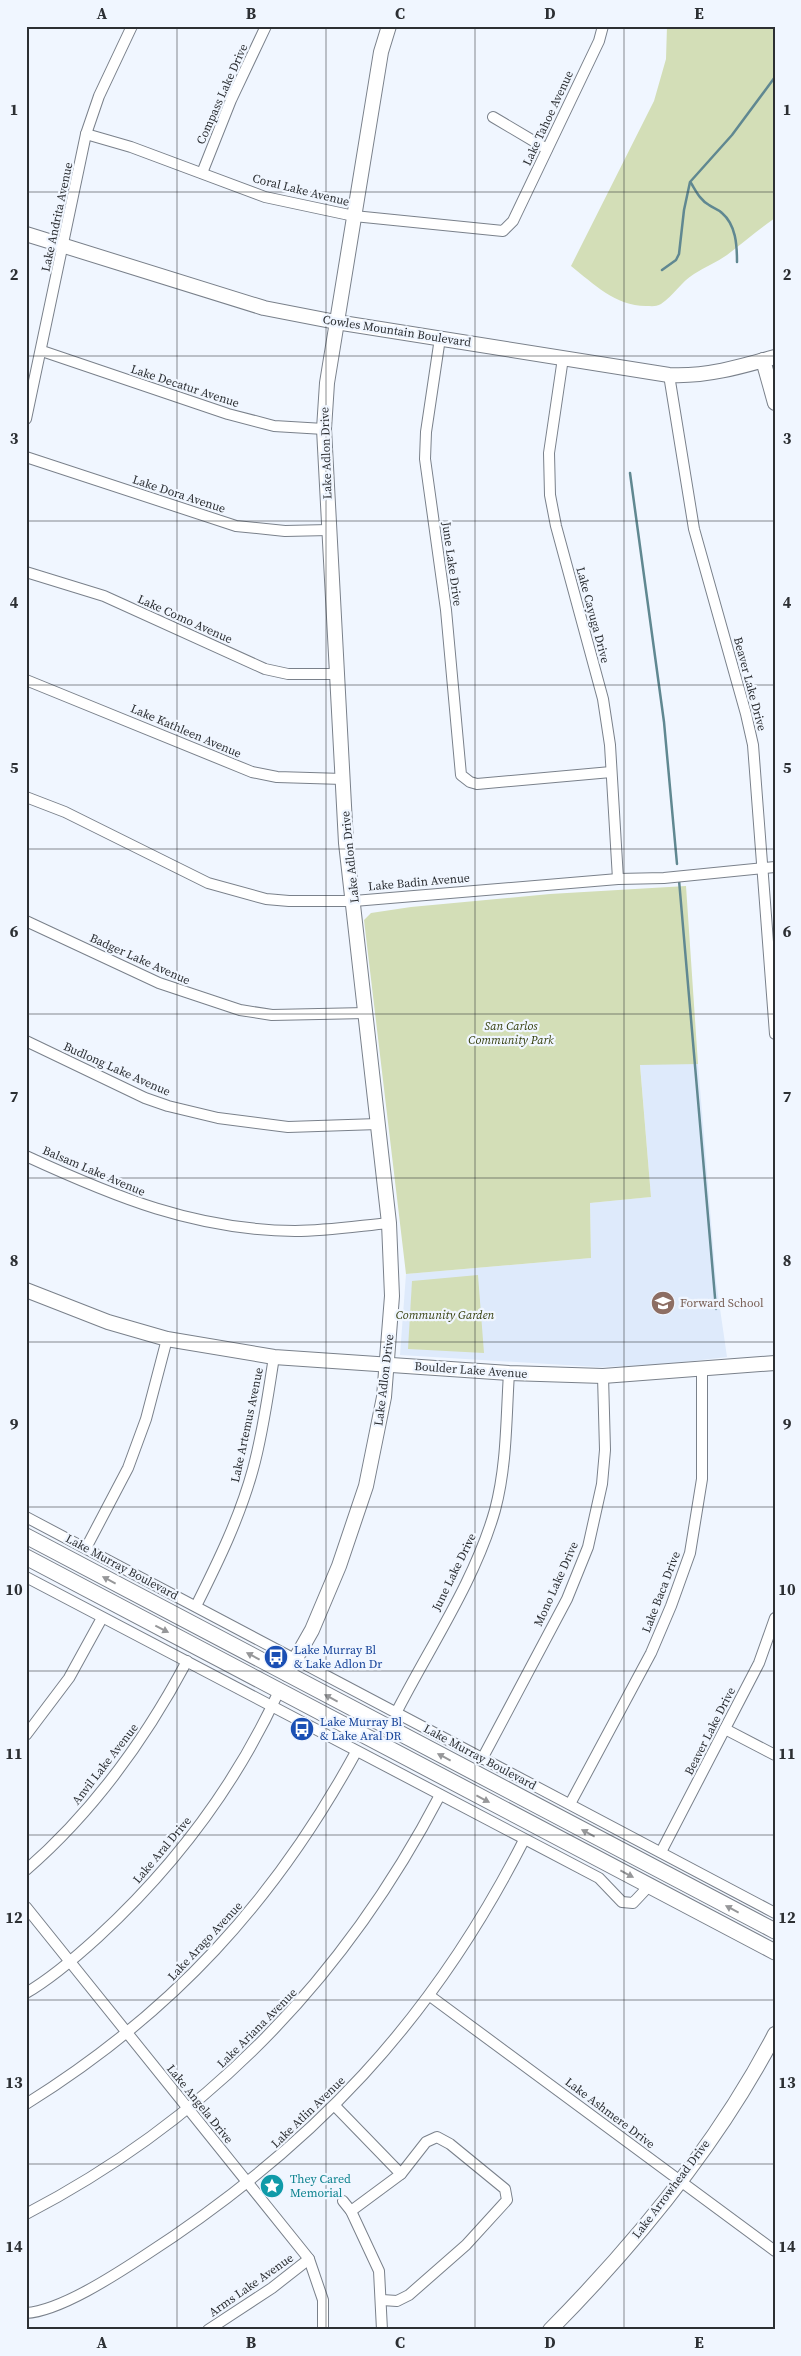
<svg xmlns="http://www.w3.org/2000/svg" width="801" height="2356" viewBox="0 0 801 2356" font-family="'Source Serif 4',serif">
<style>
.built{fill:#deeafb}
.green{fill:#d3deb7}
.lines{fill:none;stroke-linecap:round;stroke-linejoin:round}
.stream{stroke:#608891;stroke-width:2.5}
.street-casing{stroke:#7a818b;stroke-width:12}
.secondary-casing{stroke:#7a818b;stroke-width:16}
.primary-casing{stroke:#7a818b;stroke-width:17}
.street{stroke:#fff;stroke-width:10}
.secondary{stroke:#fff;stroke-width:14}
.primary{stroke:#fff;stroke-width:15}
.oneway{fill:#969799}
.grid{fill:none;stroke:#2c2f33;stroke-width:1;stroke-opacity:0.55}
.labels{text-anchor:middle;stroke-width:4.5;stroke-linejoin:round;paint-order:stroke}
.street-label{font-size:12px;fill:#2c2f33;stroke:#f0f6ff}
.park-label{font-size:12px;font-style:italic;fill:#343e0c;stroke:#f0f6ff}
.education-label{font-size:12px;fill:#785e54;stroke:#f0f6ff;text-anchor:start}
.transit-label{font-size:12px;fill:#164399;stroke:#f0f6ff;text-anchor:start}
.culture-label{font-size:12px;fill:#0d838f;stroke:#f0f6ff;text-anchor:start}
.neatline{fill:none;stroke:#2c2f33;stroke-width:2}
.grid-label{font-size:16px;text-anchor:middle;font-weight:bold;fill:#2c2f33}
</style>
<rect width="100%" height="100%" fill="#f0f6ff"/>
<path class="built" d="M640 1064H698L716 1281 727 1357 659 1365 598 1367 400 1355 406 1274 591 1258 590 1203 651 1197Z"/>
<g class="green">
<path d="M667 26H775V218C758 230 744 242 727 255 717 262 705 267 694 274 681 282 674 295 661 304 656 307 651 306 646 306 615 306 594 284 571 266L654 101 666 59Z"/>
<path d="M686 886 698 1064 640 1065 651 1197 590 1203 591 1258 406 1274 364 920 371 913 411 907 550 894Z"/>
<path d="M478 1275 484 1353 408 1349 412 1281Z"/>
</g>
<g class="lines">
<g class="stream">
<path d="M691 183C696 191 700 200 709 205 713 208 718 209 722 213 736 225 737 245 737 262"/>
<path d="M662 270 676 260 679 254 684 210 690 182 732 135 775 77"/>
<path d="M630 473 664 722 677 864"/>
<path d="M679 880 716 1309"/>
</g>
<g class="street-casing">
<g id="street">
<path d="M493 117 547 149"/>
<path d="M86 134 131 147 265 197 354 216 503 231 513 221 599 41 603 26"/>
<path d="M202 173 231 100 266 26"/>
<path d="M440 338 426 432 425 459 446 610 461 775 470 782 477 784 611 772"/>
<path d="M42 351 228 414 274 426 324 429"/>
<path d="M563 358 549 453 550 495 556 526 603 699 610 745 618 879"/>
<path d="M669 375 694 529 746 714 753 745 775 1034"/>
<path d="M26 419 86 134 99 96 132 26"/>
<path d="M26 457 236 526 285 531 329 530"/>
<path d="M26 572 104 596 265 669 288 674H336"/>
<path d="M26 680 252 772 277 777 343 779"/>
<path d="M26 797 65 812 208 883 266 899 289 901H354L618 879 664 878 775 867"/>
<path d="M26 921 159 983 240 1010 272 1015 366 1013"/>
<path d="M26 1041 145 1098 168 1106 218 1118 288 1127 378 1124"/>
<path d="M26 1156C115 1197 195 1230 295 1231 326 1231 358 1226 389 1223"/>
<path d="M26 1517 775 1913"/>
<path d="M86 1548 128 1468 146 1419 167 1339"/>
<path d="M26 1577 599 1878 622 1902 633 1903 649 1886"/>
<path d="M196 1606C218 1562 240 1517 253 1469 263 1433 268 1394 274 1357"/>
<path d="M396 1713C429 1648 475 1581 495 1510 507 1465 506 1419 509 1373"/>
<path d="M725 1729 775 1755"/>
<path d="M26 1735 69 1678 102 1618"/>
<path d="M482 1759 567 1599 588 1547 602 1484 605 1450 603 1376"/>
<path d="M570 1804 651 1653 671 1606 690 1553 702 1479V1368"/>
<path d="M661 1852 759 1663 775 1618"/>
<path d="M26 1870C94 1811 145 1740 187 1661"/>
<path d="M26 1907 309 2259 323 2300V2330"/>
<path d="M26 1993C52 1978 76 1957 98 1937 174 1867 236 1785 279 1691"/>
<path d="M430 1996 775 2251"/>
<path d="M26 2104C172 2013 274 1902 356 1752"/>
<path d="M335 2106 401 2174"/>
<path d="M343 2201 351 2211 379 2271 382 2330"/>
<path d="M351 2211 401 2174 426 2142 437 2137 450 2144 505 2189 507 2200 466 2245 409 2295 397 2301 382 2300"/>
<path d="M26 2214C209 2119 345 1977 440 1795"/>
<path d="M26 2313C60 2311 115 2275 144 2256 314 2146 432 2021 524 1840"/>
<path d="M208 2330 272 2288 309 2259"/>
</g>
</g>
<g class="secondary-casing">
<g id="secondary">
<path d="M26 234 264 308 336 322 669 375C705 377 740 367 775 357"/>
<path d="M763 360 775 403"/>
<path d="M26 1290 108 1322 167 1339 274 1357 509 1373 603 1376 775 1363"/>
<path d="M287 1674 312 1630 339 1566 366 1486 384 1397 392 1296 389 1223 346 843 324 429 327 383 381 52 389 26"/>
<path d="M550 2330C636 2243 718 2144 775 2034"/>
</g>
</g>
<g class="primary-casing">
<g id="primary">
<path d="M26 1536 775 1931"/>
<path d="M26 1557 775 1952"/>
</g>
</g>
<use href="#street" class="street"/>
<use href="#secondary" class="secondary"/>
<use href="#primary" class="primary"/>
</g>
<defs><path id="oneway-solid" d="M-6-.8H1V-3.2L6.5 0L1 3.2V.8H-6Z" transform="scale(1.25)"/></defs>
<g class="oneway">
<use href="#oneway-solid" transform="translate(109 1580) rotate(-152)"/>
<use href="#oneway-solid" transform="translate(162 1629) rotate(27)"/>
<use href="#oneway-solid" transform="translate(253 1656) rotate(-152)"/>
<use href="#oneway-solid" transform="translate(331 1698) rotate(-152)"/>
<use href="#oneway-solid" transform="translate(444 1757) rotate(-152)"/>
<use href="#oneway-solid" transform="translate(483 1799) rotate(28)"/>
<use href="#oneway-solid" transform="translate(588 1833) rotate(-152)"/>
<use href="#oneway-solid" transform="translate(627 1874) rotate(28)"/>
<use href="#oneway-solid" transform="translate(732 1909) rotate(-152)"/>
</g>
<path class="grid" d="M177 26V2330M326 26V2330M475 26V2330M624 26V2330M26 192H775M26 356H775M26 521H775M26 685H775M26 849H775M26 1014H775M26 1178H775M26 1342H775M26 1507H775M26 1671H775M26 1835H775M26 2000H775M26 2164H775"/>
<defs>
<g id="school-disc" transform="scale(1.25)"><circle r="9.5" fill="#8d6e63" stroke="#f0f6ff"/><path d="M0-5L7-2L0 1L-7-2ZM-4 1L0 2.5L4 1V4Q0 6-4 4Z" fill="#fff"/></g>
<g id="bus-disc" transform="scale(1.25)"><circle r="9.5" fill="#1a4fb4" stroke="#f0f6ff"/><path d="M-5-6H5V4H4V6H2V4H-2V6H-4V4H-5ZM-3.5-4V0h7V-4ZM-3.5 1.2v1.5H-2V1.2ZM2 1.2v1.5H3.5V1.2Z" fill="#fff"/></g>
<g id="sight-disc" transform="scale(1.25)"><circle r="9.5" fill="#0f9aa8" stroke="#f0f6ff"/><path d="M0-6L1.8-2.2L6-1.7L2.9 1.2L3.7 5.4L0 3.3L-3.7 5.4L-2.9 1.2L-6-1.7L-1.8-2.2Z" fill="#fff"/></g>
</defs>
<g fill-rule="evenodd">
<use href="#school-disc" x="663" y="1303"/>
<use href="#bus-disc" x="276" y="1657"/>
<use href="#bus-disc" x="302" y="1729"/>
<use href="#sight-disc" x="272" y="2186"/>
</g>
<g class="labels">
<g class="street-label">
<text transform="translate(222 94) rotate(-66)" y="4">Compass Lake Drive</text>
<text transform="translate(548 118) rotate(-65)" y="4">Lake Tahoe Avenue</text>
<text transform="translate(301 190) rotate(14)" y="4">Coral Lake Avenue</text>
<text transform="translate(57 217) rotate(-78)" y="4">Lake Andrita Avenue</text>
<text transform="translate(397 331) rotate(9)" y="4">Cowles Mountain Boulevard</text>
<text transform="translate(185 386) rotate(18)" y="4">Lake Decatur Avenue</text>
<text transform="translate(326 453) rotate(-92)" y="4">Lake Adlon Drive</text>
<text transform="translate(179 494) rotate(18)" y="4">Lake Dora Avenue</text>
<text transform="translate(452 564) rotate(82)" y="4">June Lake Drive</text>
<text transform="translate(593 615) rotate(75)" y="4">Lake Cayuga Drive</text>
<text transform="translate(185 619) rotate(24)" y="4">Lake Como Avenue</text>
<text transform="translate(750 684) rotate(75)" y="4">Beaver Lake Drive</text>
<text transform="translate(186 731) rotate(23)" y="4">Lake Kathleen Avenue</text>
<text transform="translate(350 857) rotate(-96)" y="4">Lake Adlon Drive</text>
<text transform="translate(419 882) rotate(-5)" y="4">Lake Badin Avenue</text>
<text transform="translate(140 959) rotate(24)" y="4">Badger Lake Avenue</text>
<text transform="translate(117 1069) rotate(24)" y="4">Budlong Lake Avenue</text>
<text transform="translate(94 1171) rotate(23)" y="4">Balsam Lake Avenue</text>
<text transform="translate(471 1370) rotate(4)" y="4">Boulder Lake Avenue</text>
<text transform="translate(384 1380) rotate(-83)" y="4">Lake Adlon Drive</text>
<text transform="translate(247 1425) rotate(-78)" y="4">Lake Artemus Avenue</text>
<text transform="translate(122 1567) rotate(28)" y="4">Lake Murray Boulevard</text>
<text transform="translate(454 1572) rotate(-64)" y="4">June Lake Drive</text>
<text transform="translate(556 1584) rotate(-66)" y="4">Mono Lake Drive</text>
<text transform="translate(661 1592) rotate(-69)" y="4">Lake Baca Drive</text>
<text transform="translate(710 1731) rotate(-63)" y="4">Beaver Lake Drive</text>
<text transform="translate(480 1757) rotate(28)" y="4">Lake Murray Boulevard</text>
<text transform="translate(105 1764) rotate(-52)" y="4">Anvil Lake Avenue</text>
<text transform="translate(162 1850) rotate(-50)" y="4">Lake Aral Drive</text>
<text transform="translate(205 1941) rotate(-47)" y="4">Lake Arago Avenue</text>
<text transform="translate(257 2028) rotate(-45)" y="4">Lake Ariana Avenue</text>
<text transform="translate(200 2104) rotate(51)" y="4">Lake Angela Drive</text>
<text transform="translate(308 2112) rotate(-44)" y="4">Lake Atlin Avenue</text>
<text transform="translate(610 2113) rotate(37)" y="4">Lake Ashmere Drive</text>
<text transform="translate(671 2189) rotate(-53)" y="4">Lake Arrowhead Drive</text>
<text transform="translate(251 2285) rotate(-35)" y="4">Arms Lake Avenue</text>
</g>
<g class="park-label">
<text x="511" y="1030">San Carlos<tspan x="511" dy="14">Community Park</tspan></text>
<text x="445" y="1319">Community Garden</text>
</g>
<g class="education-label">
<text x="680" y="1307">Forward School</text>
</g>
<g class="transit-label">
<text x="294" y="1654">Lake Murray Bl<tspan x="294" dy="14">&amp; Lake Adlon Dr</tspan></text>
<text x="320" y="1726">Lake Murray Bl<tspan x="320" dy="14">&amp; Lake Aral DR</tspan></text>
</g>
<g class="culture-label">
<text x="290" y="2183">They Cared<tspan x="290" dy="14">Memorial</tspan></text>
</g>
</g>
<rect width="801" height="2356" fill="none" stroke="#f0f6ff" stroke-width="55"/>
<rect x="28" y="28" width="746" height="2300" class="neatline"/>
<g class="grid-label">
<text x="102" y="19">A</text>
<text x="251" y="19">B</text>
<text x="400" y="19">C</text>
<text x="550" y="19">D</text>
<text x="699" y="19">E</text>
<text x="14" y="115">1</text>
<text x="787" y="115">1</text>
<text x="14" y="280">2</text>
<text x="787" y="280">2</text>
<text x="14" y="444">3</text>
<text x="787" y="444">3</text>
<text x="14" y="608">4</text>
<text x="787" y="608">4</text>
<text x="14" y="773">5</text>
<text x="787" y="773">5</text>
<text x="14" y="937">6</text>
<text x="787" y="937">6</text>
<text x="14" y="1102">7</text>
<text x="787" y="1102">7</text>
<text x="14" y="1266">8</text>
<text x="787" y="1266">8</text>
<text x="14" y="1430">9</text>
<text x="787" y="1430">9</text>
<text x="14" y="1595">10</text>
<text x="787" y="1595">10</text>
<text x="14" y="1759">11</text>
<text x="787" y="1759">11</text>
<text x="14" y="1923">12</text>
<text x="787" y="1923">12</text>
<text x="14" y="2088">13</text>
<text x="787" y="2088">13</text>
<text x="14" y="2252">14</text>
<text x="787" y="2252">14</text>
<text x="102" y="2348">A</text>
<text x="251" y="2348">B</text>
<text x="400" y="2348">C</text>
<text x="550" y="2348">D</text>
<text x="699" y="2348">E</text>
</g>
</svg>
